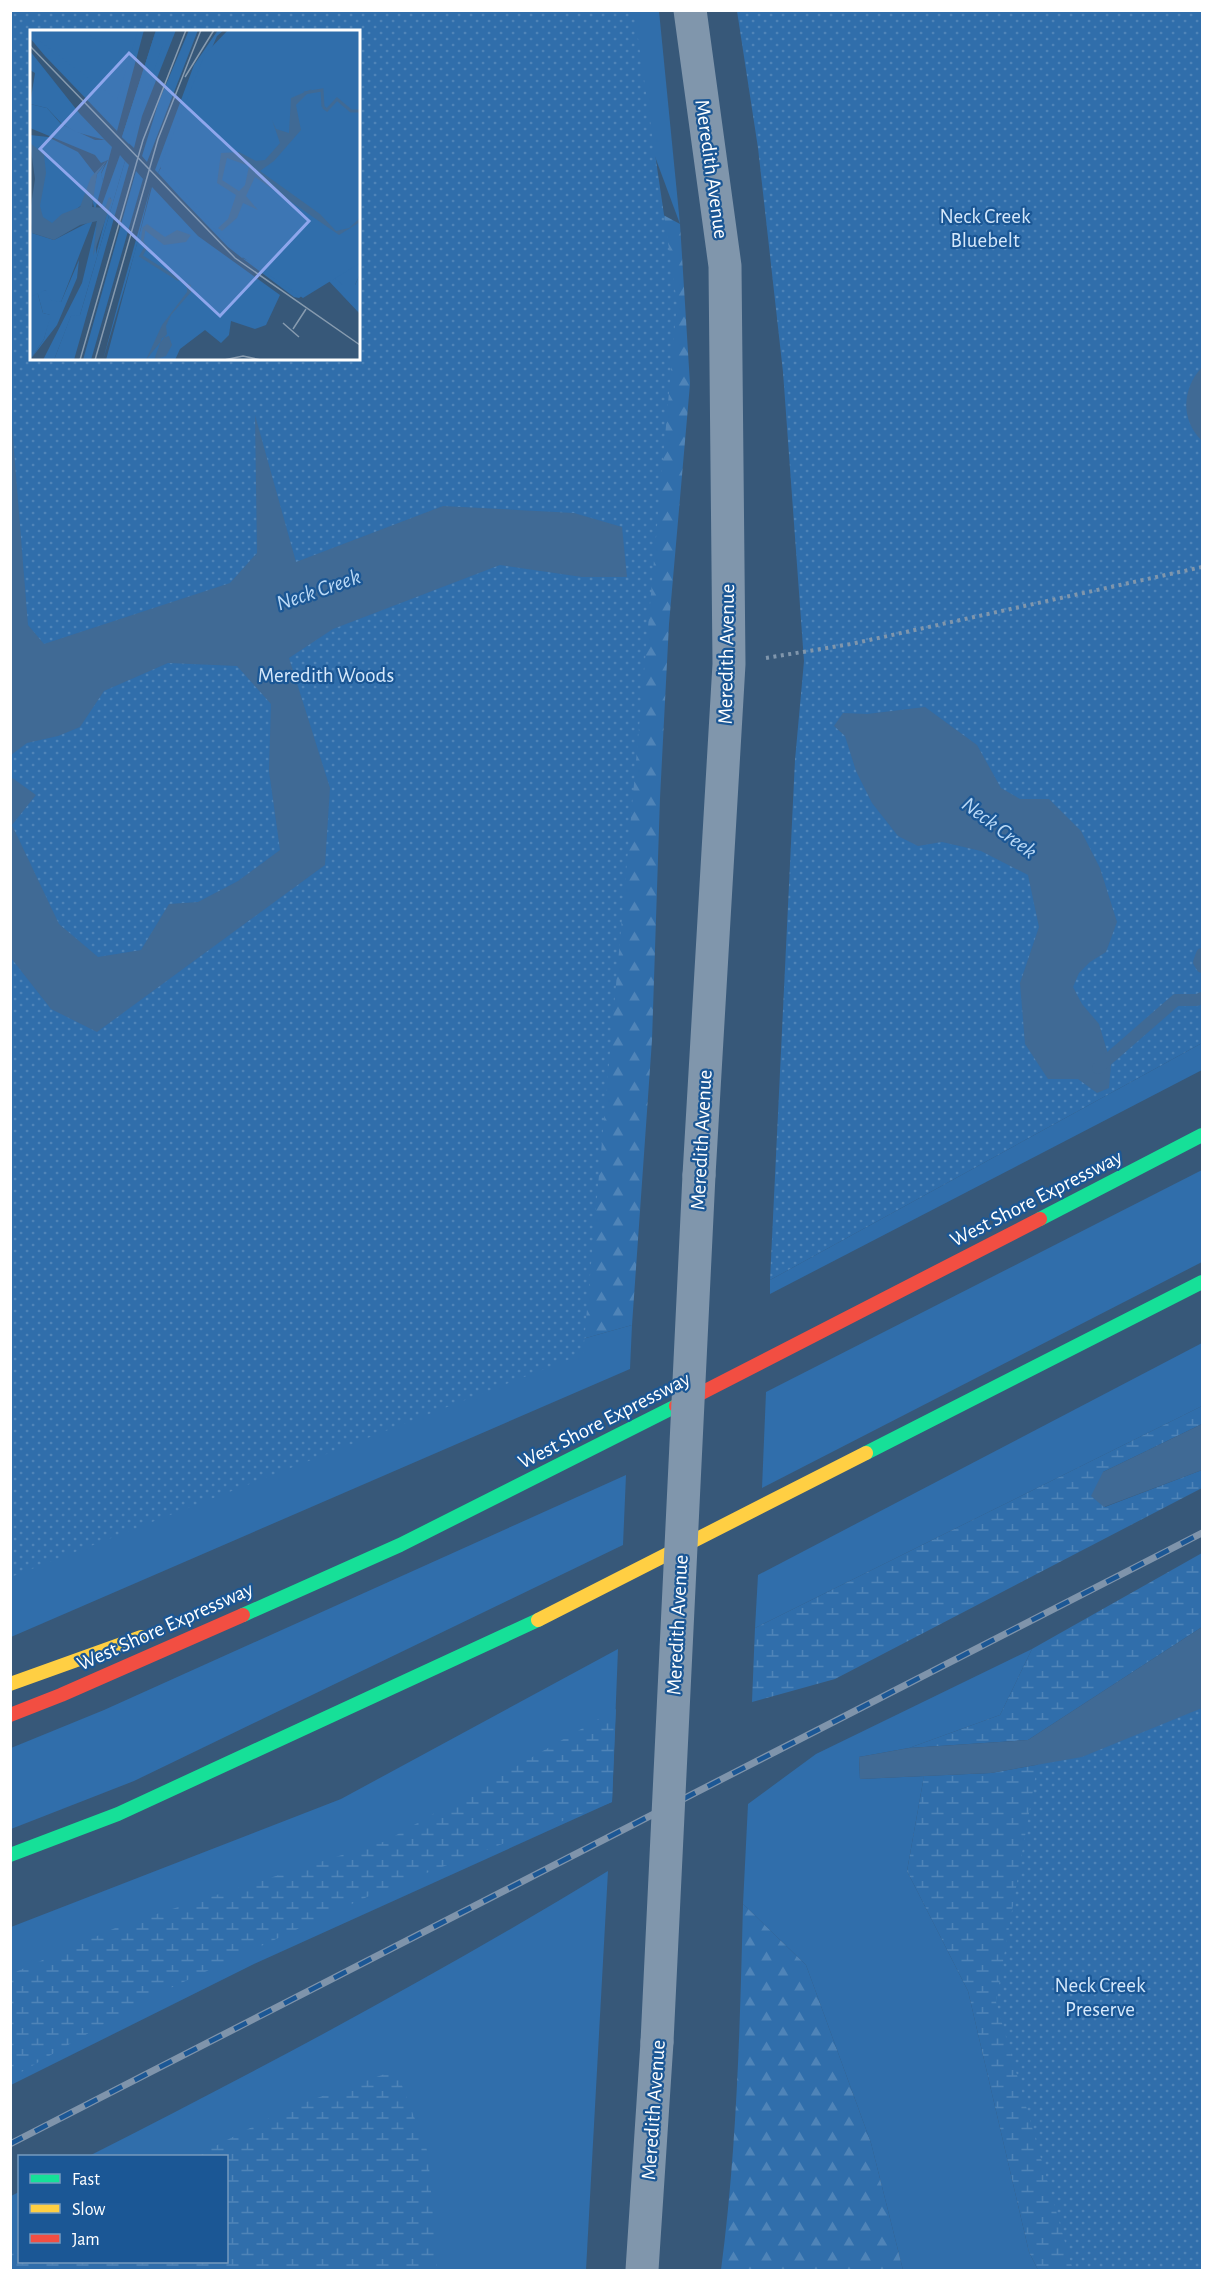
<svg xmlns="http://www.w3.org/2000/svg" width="1213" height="2281" viewBox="0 0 1213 2281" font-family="'Alegreya Sans',sans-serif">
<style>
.green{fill:#306eab}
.forest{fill:url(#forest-firs)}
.wetland{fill:url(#wetland-marsh)}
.park{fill:url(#park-dots);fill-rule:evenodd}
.water{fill:#406a95}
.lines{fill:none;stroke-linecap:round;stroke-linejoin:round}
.stream{stroke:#406a95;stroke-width:12}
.path{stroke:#8096ac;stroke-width:4;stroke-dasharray:3 4.5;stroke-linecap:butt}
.street{stroke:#8096ac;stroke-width:33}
.fast{stroke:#16e098;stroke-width:14}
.slow{stroke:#ffcf43;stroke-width:14}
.jam{stroke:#f24e42;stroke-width:14}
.rail-casing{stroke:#7f94ab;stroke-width:7}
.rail{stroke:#1b5795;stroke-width:4.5;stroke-dasharray:14;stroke-linecap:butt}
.street-bridge{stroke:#8096ac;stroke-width:33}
.labels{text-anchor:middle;stroke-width:4.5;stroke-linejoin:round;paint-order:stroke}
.street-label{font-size:21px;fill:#fff;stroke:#1b5795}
.park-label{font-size:21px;fill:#d5e8fb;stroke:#1b5795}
.water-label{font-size:22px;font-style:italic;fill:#bad9f6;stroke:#1b5795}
.inset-river{fill:none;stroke:#406a95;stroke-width:3}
.inset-road{fill:none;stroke:#879baf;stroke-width:1.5}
.view{fill:#8ea6ec;fill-opacity:0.15;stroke:#8ea6ec;stroke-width:3}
.inset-edge{fill:none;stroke:#fff;stroke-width:3}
</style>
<defs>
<pattern id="forest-firs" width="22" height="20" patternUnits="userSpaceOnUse" patternTransform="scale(1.5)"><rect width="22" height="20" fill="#306eab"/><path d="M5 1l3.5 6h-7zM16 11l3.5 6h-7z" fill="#4f84b8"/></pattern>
<pattern id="wetland-marsh" width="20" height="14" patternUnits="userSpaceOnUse" patternTransform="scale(1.5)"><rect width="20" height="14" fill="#306eab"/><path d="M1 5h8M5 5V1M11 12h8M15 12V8" fill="none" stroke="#4f84b8"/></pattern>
<pattern id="park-dots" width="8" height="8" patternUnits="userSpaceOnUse" patternTransform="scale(1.5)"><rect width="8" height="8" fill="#306eab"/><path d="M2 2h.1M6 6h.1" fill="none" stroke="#4f84b8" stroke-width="1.8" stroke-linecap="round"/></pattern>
</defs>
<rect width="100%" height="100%" fill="#375879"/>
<g class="green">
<path d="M601 11H659L680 224Z"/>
<path d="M1202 1043V1070L770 1294V1280Z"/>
<path d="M1202 1170V1262L762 1488 766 1392Z"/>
<path d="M632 1325 630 1369 11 1637V1489L561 1345Z"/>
<path d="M1202 1343V1406L755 1628 758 1575Z"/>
<path d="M626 1475 623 1545 134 1781 11 1829V1748L104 1710Z"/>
<path d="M618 1649 612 1802 254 1964 11 2085V1927L341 1799Z"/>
<path d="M1032 1649 1000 1715 909 1748 859 1757 860 1779 924 1776 907 1871 968 1991 1029 2252 1038 2270H903L871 2143 806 1965 743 1904 748 1804 816 1754Z"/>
<path d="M608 1871 586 2270H11V2196L19 2192 20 2262H226V2156H89C265 2067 439 1974 608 1871Z"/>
</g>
<g class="forest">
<path d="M639 202 680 224 690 384 669 624 660 798 652 1040 632 1325 561 1345Z"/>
<path d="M743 1904 806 1965 871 2143 903 2270H721C737 2149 740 2026 743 1904Z"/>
</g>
<g class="wetland">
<path d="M1202 1406V1424L1103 1472 1105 1507 1202 1470V1488L835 1679 752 1702 755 1628Z"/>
<path d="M1202 1553V1627L1028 1740 909 1748 1000 1715 1032 1649Z"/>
<path d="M616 1709 612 1802 382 1890 151 1997 11 2078V1974L122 1925 386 1841Z"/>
<path d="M1082 1757 1202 2270H1038L1029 2252 968 1991 907 1871 924 1776 991 1773Z"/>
<path d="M396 2070 428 2153 437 2270H11V2252L19 2248 20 2262H226V2156H196L289 2108Z"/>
</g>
<g class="park">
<path d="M11 11H634L677 303 583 1354 11 1577ZM32 32H358V358H32Z"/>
<path d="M737 11H1202V1043L770 1280 795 760 804 661 783 372 758 148Z"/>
<path d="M1202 1680V2270H1073L996 2002 1039 1756Z"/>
</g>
<g class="water">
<path d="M1202 367V441C1180 419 1182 389 1202 367Z"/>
<path d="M10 401 28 625 44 644 230 583 257 553 255 415 296 562 443 506 574 513 622 527 627 577H582L500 565 333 629 289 658 330 788 325 865 97 1032 51 1009 11 958V777L36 795 12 825 59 924 98 957 141 950 169 904 198 902 238 881 280 850 269 771 271 704 237 666 168 663 104 691 80 727 58 736 27 743 11 755Z"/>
<path d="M925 707 977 745 1001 788 1020 799H1049L1081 831 1100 868 1117 922 1106 952 1090 962 1079 973 1073 987 1082 1004 1099 1024 1111 1064 1109 1088 1097 1093 1078 1079H1048L1025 1044 1020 983 1039 927 1028 875 981 851 942 842 918 846 898 836 872 803 856 771 845 736 834 726 843 713 867 714Z"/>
<path d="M1202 1424V1470L1104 1507 1091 1496 1103 1472Z"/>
<path d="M1202 1627V1708L1082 1757 991 1773 860 1779 859 1757 909 1748 1028 1740Z"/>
</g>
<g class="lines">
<g class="stream">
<path d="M1202 954 1199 962 1202 967"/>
<path d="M1098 1068 1176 1000H1197L1202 998"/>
</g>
<path class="path" d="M766 658 851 644 1202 567"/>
<g class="street">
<path d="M690 10 725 266 729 664 699 1175"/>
<path d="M642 2270 657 2042"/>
</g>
<g class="fast">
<path d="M1040 1219 1202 1135"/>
<path d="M866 1453 1202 1282"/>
<path d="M243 1615 400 1545 676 1406"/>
<path d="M10 1855 118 1814 538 1620"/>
</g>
<g class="slow">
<path d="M538 1620 866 1453"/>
<path d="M10 1684 141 1637"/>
</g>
<g class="jam">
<path d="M676 1406 1040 1219"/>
<path d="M10 1715 61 1695 243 1615"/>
</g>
<g class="rail-casing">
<path id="rail" d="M10 2144 1202 1533"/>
</g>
<use href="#rail" class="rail"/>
<path class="street-bridge" d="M657 2042 699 1175"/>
</g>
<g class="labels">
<g class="street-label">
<text transform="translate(712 169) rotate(82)" y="7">Meredith Avenue</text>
<text transform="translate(726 654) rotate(-89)" y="7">Meredith Avenue</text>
<text transform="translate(701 1140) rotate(-87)" y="7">Meredith Avenue</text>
<text transform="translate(1036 1198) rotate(-27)" y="7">West Shore Expressway</text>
<text transform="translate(604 1420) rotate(-27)" y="7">West Shore Expressway</text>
<text transform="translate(677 1625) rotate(-87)" y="7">Meredith Avenue</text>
<text transform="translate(165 1626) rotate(-24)" y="7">West Shore Expressway</text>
<text transform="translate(653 2110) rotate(-86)" y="7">Meredith Avenue</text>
</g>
<g class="park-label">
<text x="985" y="223">Neck Creek<tspan x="985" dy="24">Bluebelt</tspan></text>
<text x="326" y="682">Meredith Woods</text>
<text x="1100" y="1992">Neck Creek<tspan x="1100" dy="24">Preserve</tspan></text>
</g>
<g class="water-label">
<text transform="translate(318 589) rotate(-19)" y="8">Neck Creek</text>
<text transform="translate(1000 827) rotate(37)" y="8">Neck Creek</text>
</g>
</g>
<g transform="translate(30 30)">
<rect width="330" height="330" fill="#375879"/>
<path d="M0 0H114L87 101 15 26 0 8ZM126 0H146L112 86 104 118 92 107ZM159 0H168L117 132 112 126 129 71ZM188 0H194L187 6 128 143 125 140 164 35ZM0 74 17 78 31 94 65 110H75L82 117 73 151 71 144 78 130 71 133 65 125 0 98ZM95 131 99 135 44 330H24L41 285H50ZM106 141 113 149 61 330H53ZM121 156 105 222 73 330 88 274ZM212 228 255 246 301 245 325 255 330 244V284L296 248 269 268 264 267ZM49 230 47 248 27 295 0 330 14 309 20 285 13 283 7 261 17 260 31 272Z" fill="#306eab"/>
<path d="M0 21 50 84 75 110 46 102 32 94 17 78 0 74 5 43 0 40ZM132 136 216 226 212 228 198 217 149 166 128 143ZM330 214V244L325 255H313L301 245ZM7 261 13 283 21 285 14 309 0 330V263Z" fill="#306eab"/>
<path d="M5 0H51L70 12 76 0H108L87 70 7 9ZM126 0 121 21 133 0H143L132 17 99 114 92 107ZM90 125 95 131 50 285 41 286 24 330H13L52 253 67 191 66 224 81 167 75 178 70 180ZM75 134 71 143 73 151 65 180 62 169 67 144ZM0 190 2 203 24 210 63 190 31 272 21 270 16 260 0 267Z" fill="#306eab"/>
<path d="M198 0H330V233L273 268 205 222 130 137 175 24ZM0 105 18 107 48 122 65 144 53 174 23 197 11 192ZM122 157 168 206 250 265 236 295 225 299 201 291 199 305 191 313 175 300 150 319 145 330H76Z" fill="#306eab"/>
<path d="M282 59 266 75 271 100 244 131 230 141 290 184 306 201 319 198 330 188V192L309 205 225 147 216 166 228 180 213 173 207 188 192 201 188 198 198 189 206 165 187 153 191 123 209 122 226 131 235 130 250 113 242 90 246 99 259 103 261 68ZM197 128 219 136 215 155 209 161 192 150ZM0 113 14 124 16 143 10 176 13 187 22 193 32 184 50 177 61 147 78 129 67 144 62 177 75 178 79 167 82 170 63 226 67 191 50 195 24 210 2 203 0 182 5 149ZM117 194 135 207 147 200 161 205 156 212 134 215 112 198ZM149 250 161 255V262L141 285 136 296 137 304 116 330 132 295 157 262V257ZM139 306 142 315 136 326 124 330 132 308Z" fill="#406a95" fill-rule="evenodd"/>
<path class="inset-river" d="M274 63 292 60 293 77M293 77 297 80 307 69 321 81H330M114 199 112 212 116 217 111 226 149 250"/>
<path class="inset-road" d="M0 16 205 228 330 315M155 47 184 0M253 293 269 307M263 299 276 279M50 330 113 110 156 0M65 330 128 109 171 0M194 330 213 326 231 330"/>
<path class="view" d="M99 23 279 191 190 286 10 119Z"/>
<rect width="330" height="330" class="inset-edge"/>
</g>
<rect width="1213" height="2281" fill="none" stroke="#ffffff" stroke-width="24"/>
<rect x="18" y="2155" width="210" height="108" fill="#1b5795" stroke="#769abf" stroke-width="1.5"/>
<rect x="30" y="2174" width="30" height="9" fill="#16e098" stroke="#769abf" stroke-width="1.5"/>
<text x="72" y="2185" font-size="18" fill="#ffffff">Fast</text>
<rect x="30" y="2204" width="30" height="9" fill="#ffcf43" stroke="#769abf" stroke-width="1.5"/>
<text x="72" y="2215" font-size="18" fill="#ffffff">Slow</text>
<rect x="30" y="2234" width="30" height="9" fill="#f24e42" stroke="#769abf" stroke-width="1.5"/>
<text x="72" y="2245" font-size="18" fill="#ffffff">Jam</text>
</svg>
